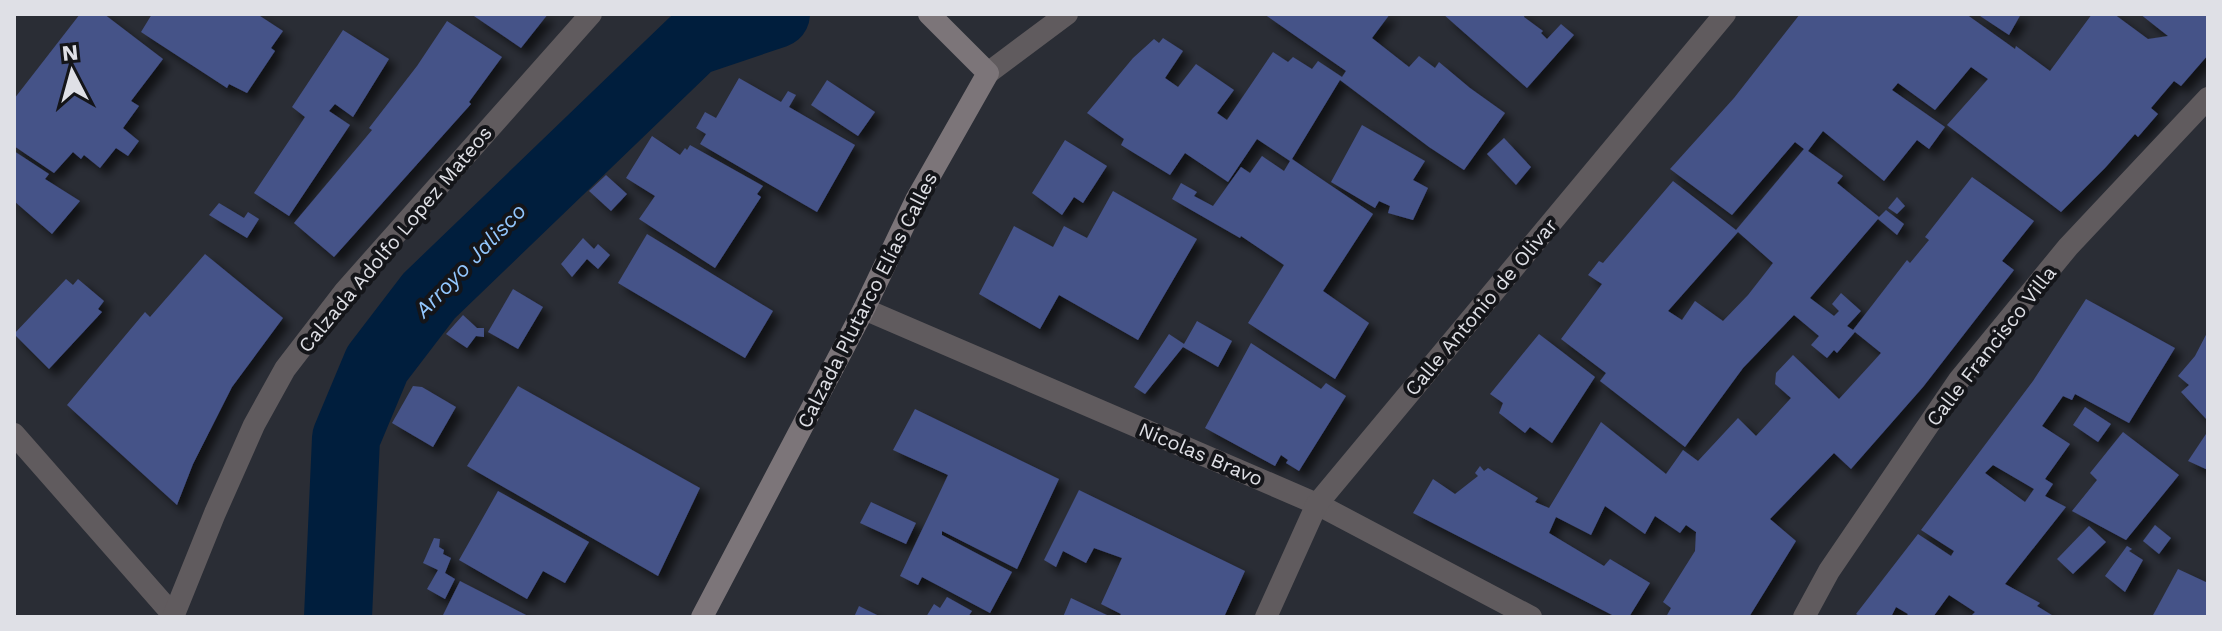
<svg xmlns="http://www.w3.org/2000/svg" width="2222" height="631" viewBox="0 0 2222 631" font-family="'Work Sans',sans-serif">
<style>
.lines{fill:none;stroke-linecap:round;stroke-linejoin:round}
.canal{stroke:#001e3d;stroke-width:68}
.building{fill:#455288;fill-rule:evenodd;filter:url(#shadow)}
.minor{stroke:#605b5e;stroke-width:22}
.tertiary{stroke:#605b5e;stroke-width:22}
.secondary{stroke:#7c7579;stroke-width:22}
.labels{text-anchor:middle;stroke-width:8;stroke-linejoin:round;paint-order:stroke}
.street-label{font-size:20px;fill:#dfe0e6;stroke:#141519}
.water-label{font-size:22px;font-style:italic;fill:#93c7fe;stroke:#141519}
</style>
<defs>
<filter id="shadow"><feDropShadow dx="7" dy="7" stdDeviation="4" flood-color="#0009"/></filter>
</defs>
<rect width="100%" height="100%" fill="#2a2d35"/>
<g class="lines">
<path class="canal" d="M338 617 346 438 377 364 429 296 693 42 776 14"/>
</g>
<g class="building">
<path d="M80 14H104L163 59 131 101 139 106 123 128 139 141 128 156 116 148 100 168 84 155 81 159 73 152 54 173 14 146V99Z"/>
<path d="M152 14H257L283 31 271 48 275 51 247 93 229 84 227 88 141 32Z"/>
<path d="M471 14H548L521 48Z"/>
<path d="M1264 14H1390L1372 38 1409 67 1419 56 1435 68 1439 62 1470 88 1505 113 1464 170 1429 147 1340 80 1292 159 1373 214 1323 291 1369 323 1335 379 1248 323 1284 265 1241 236 1240 238 1172 199 1181 183 1197 192 1194 196 1213 206 1241 167 1250 173 1262 156 1284 171 1290 161 1257 139 1228 182 1185 153 1170 175 1121 145 1124 139 1087 113 1133 58 1154 39 1159 43 1163 38 1183 51 1165 78 1178 87 1196 64 1234 90 1217 113 1227 120 1273 52 1288 62 1293 57 1312 69 1318 61 1342 77 1346 71Z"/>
<path d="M1443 14H1525L1524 17 1543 31 1541 33 1547 39 1561 24 1574 35 1527 88Z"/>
<path d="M1800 14H1966L2015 49 2016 46 2050 71 2092 14H2114L2148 39 2168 36 2140 14H2208V55L2181 86 2174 81 2151 108 2158 114 2138 137 2135 134 2105 168 2061 212 1947 125 1988 79 1971 67 1935 110 1898 83 1892 90 1945 127 1929 149 1917 140 1884 181 1823 131 1808 151 1843 176 1837 183 1879 217 1886 210 1904 224 1897 235 1878 219 1810 298 1834 316 1839 311 1832 304 1841 293 1861 311 1847 326 1853 330 1907 260 1910 263 1929 240 1925 237 1972 177 2034 221 2002 261 2014 270 1923 387 1851 469 1834 453 1770 519 1796 541 1749 617H1666L1671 608 1663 602 1695 551 1696 532 1686 525 1680 533 1655 516 1645 534 1605 506 1591 535 1556 517 1549 533 1604 566 1610 559 1650 583 1629 617H1616L1413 513 1433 479 1455 494 1478 476 1475 473 1480 466 1484 471 1488 468 1538 498 1535 502 1549 508 1601 422 1666 474 1683 450 1698 461 1738 418 1756 436 1791 398 1775 384 1776 373 1793 355 1839 399 1881 353 1855 332 1837 353 1834 350 1827 358 1811 345 1819 336 1794 315 1743 368 1685 447 1600 381 1606 373 1561 339 1602 284 1588 275 1599 261 1603 263 1673 181 1736 230 1804 149 1795 142 1732 215 1670 169 1734 98ZM1738 232 1773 263 1748 295 1723 321 1695 301 1682 320 1668 311Z"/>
<path d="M1977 14H2021L2009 35Z"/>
<path d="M447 21 502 57 469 102 471 104 334 257 294 223 372 130 369 128 417 66Z"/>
<path d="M343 30 389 59 353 117 335 104 329 111 350 125 289 216 254 193 305 117 292 107Z"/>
<path d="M739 78 781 102 788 91 796 95 789 107 855 145 817 212 700 144 706 134 696 128 705 112 716 118Z"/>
<path d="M827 80 875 112 858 136 811 105Z"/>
<path d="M1362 125 1425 161 1413 180 1428 188 1413 220 1388 213 1390 206 1379 201 1375 208 1331 182Z"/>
<path d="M652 136 680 155 685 148 687 150 690 145 763 186 757 194 761 197 715 268 639 219 655 196 626 178Z"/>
<path d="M1504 138 1531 167 1516 185 1487 154Z"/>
<path d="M1065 140 1107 166 1083 203 1074 197 1062 215 1032 193Z"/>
<path d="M14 151 49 174 45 179 80 201 52 234 14 201Z"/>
<path d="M606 175 627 194 611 211 589 191Z"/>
<path d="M1113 191 1197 239 1138 340 1059 295 1040 329 979 294 1014 226 1053 247 1064 226 1087 238Z"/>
<path d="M1897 197 1905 206 1897 214 1888 208Z"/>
<path d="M219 203 244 218 248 212 259 219 247 238 209 215Z"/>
<path d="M647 234 773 311 745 358 618 283Z"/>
<path d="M583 238 594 249 598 244 610 255 598 269 587 259 572 277 561 264Z"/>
<path d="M205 254 283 318 232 387 193 464 177 505 67 405 145 312 150 317Z"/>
<path d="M66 279 73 285 78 279 104 301 98 309 102 312 49 369 14 334Z"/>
<path d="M513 289 543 307 518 349 488 332Z"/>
<path d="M2086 299 2175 348 2129 423 2075 394 2072 400 2063 396 2042 426 2070 444 2045 479 2053 484 2045 496 2066 507 2005 584 2040 603 2037 606 2055 617H1974L1972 615 1975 612 1949 595 1933 617H1906L1908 614 1896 607 1891 617H1861L1856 614 1918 534 1951 556 1954 551 1921 530 2033 381ZM1993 465 2034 489 2025 502 1985 473Z"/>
<path d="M463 315 477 328H484V337L476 336 467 348 446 334Z"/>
<path d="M1197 321 1232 341 1218 367 1183 347 1145 394 1134 387 1169 334 1184 344Z"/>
<path d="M2208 331V421L2181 392 2189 385 2178 376 2195 356Z"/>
<path d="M1539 334 1595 377 1552 443 1530 427 1525 433 1499 413 1503 403 1490 394Z"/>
<path d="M1251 343 1321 389 1326 383 1346 396 1299 471 1286 463 1288 460 1281 455 1275 466 1205 428Z"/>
<path d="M413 386 422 387 456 407 433 447 392 423Z"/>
<path d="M518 386 700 488 658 576 467 466Z"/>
<path d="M2085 407 2111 424 2098 442 2073 425Z"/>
<path d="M915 409 1059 479 1017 569 942 531V535L1012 572 990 613 922 577 918 585 900 576 948 475 893 450Z"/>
<path d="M2208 431V470L2188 461Z"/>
<path d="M2123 432 2179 475 2126 540 2072 511 2097 480 2090 473Z"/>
<path d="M1079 490 1245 571 1224 617H1119L1121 614 1101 604 1122 558 1094 548 1086 563 1063 551 1056 567 1044 560Z"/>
<path d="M498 491 589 542 565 583 543 571 527 599 459 560Z"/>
<path d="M871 502 916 523 906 544 860 523Z"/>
<path d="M2155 525 2171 538 2159 554 2143 541Z"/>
<path d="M2089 526 2106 542 2073 574 2057 559Z"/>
<path d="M434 538 440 539 439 547 444 550 443 554 451 558 445 573 455 579 445 599 427 589 438 570 423 563Z"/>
<path d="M2127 546 2132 549 2129 551 2143 560 2125 592 2105 576Z"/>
<path d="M2178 569 2208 583V617H2152Z"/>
<path d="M460 581 530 617H442Z"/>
<path d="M947 597 972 611 968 617H926L934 604 940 608Z"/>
<path d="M1071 598 1111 617H1063Z"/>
<path d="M859 606 881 617H854Z"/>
</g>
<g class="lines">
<g class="minor">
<path d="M864 309 1317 504 1531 617"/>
<path d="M14 434 174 616"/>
<path d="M173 617 215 513 254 425 285 369 345 291 591 14"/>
<path d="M1266 617 1317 504 1725 14"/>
<path d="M1804 617 1829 571 1959 380 2068 247 2208 98"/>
</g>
<path class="tertiary" d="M988 73 1067 14"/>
<path class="secondary" d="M702 617 864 309 916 200 988 73 929 14"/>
</g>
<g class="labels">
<g class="street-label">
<text transform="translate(395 239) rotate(-50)" y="7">Calzada Adolfo Lopez Mateos</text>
<text transform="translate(867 300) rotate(-63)" y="7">Calzada Plutarco Elías Calles</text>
<text transform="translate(1481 307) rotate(-50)" y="7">Calle Antonio de Olivar</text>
<text transform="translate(1991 346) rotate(-52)" y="7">Calle Francisco Villa</text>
<text transform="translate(1201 454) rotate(23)" y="7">Nicolas Bravo</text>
</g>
<g class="water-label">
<text transform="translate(470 260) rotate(-46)" y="8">Arroyo Jalisco</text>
</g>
</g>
<rect width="2222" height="631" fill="none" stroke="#dfe0e6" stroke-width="32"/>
<g transform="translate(72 72) rotate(354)" stroke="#141519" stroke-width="6" paint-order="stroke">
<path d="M0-6L14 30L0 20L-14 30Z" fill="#dfe0e6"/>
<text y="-12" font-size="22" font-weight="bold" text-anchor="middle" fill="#dfe0e6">N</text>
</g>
</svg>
